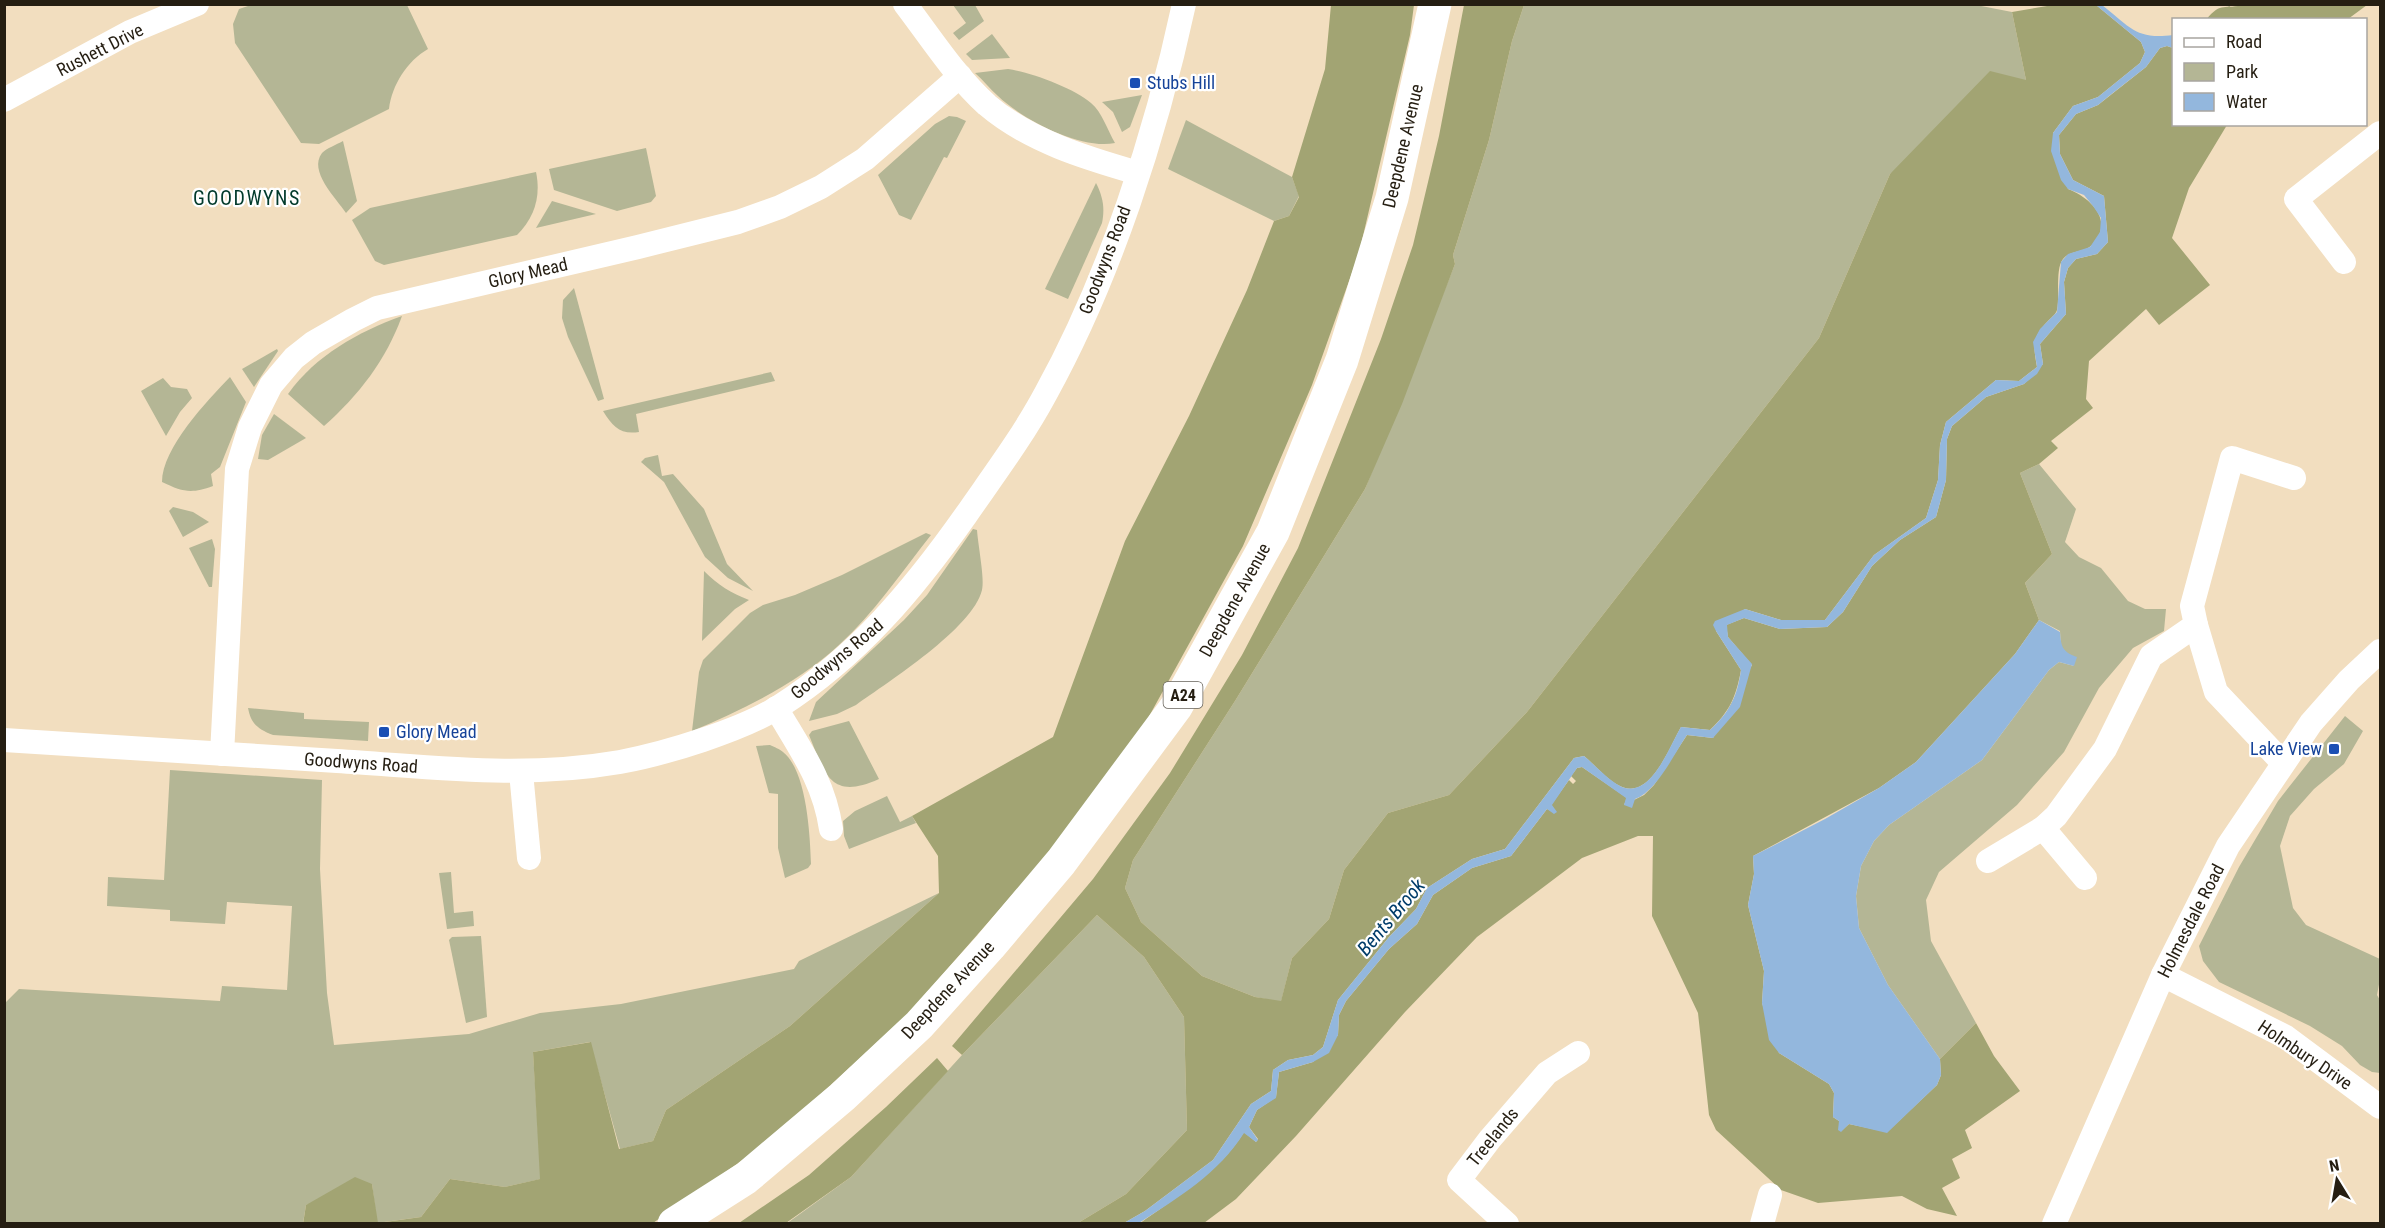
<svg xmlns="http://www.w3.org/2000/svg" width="2385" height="1228" viewBox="0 0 2385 1228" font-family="'Roboto Condensed',sans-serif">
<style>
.green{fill:#b4b695}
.forest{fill:#a2a473}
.water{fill:#93b7dd}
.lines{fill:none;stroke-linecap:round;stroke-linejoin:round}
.street{stroke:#fff;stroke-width:24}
.highway{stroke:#fff;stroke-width:33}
.transit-dot{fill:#1a4fb4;stroke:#fff;stroke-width:2}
.labels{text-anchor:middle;stroke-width:4.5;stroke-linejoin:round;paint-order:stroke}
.shield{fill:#fff;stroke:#666259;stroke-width:1.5}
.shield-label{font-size:16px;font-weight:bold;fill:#251e12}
.street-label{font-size:18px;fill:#251e12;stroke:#fff}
.transit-label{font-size:18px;fill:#164399;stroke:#fff;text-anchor:start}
.neighbourhood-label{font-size:20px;letter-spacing:1.5px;fill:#023a2b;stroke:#fff}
.water-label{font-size:20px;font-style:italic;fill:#003c6a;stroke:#fff}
</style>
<rect width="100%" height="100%" fill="#f2debf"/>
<g class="green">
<path d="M254 4 407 5 428 49C407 61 392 85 389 109L319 144 301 143 235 43 233 24 239 9Z"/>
<path d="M1971 4 2012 12 2026 80 1890 174 1819 338 1527 712 1449 795 1388 813 1344 870 1329 919 1292 958 1281 1002 1255 997 1202 976 1141 922 1125 888 1133 860 1235 701 1365 489 1455 264 1453 255 1489 140 1512 41 1524 5Z"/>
<path d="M953 5H975L984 21 959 40 953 33 966 23Z"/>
<path d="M992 34 1010 58 972 60 966 54Z"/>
<path d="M1008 69C1030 72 1074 88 1091 103 1102 112 1108 131 1115 143 1081 150 1023 120 998 96 990 89 983 80 975 73Z"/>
<path d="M1142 95 1130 127 1122 132 1113 112 1102 102Z"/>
<path d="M949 116 957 117 966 121 947 158 944 157 911 220 899 215 878 175 935 124Z"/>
<path d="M1186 120 1292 177 1299 196 1289 216 1274 221 1168 169Z"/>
<path d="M343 141 357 201 346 213C336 198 308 171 322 153 327 148 336 145 343 141Z"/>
<path d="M646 148 656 196 651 202 617 211 554 190 549 169Z"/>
<path d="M536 172C541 196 535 217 517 235L384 265 375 261 352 220 370 208Z"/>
<path d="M1096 183C1103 197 1105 208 1102 223L1068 299 1045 289Z"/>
<path d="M552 201 596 214 536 228Z"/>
<path d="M574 288 604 399 598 401 568 337 562 318 563 300Z"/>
<path d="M402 316C386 360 359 395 324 426L288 394C316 355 358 332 402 316Z"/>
<path d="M277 349 278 351 254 387 242 369Z"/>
<path d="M771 372 775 381 636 414 639 432C621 435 613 427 603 411Z"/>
<path d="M230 377 246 402 220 467 211 474 213 486C191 494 183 492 162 482 162 448 207 401 230 377Z"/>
<path d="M163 378 171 387 187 389 192 398 180 412 166 436 141 391Z"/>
<path d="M274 414 306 438 268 460 258 459 262 435Z"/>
<path d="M658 455 662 476 673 474 704 509 727 564 753 591 728 578 705 557 664 482 641 462 645 458Z"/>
<path d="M2039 464 2076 509 2065 542 2079 557 2101 568 2128 601 2145 609H2166L2164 631 2133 648 2099 688 2064 752 2017 805 1939 872 1926 900 1931 941 1976 1023 1940 1059 1888 985 1859 928 1856 896 1861 866 1874 841 1889 825 1982 760 2049 670 2059 662 2074 666 2061 648 2060 631 2039 620 2025 583 2052 554 2020 473Z"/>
<path d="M173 507 193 512 209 522 183 537 169 511Z"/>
<path d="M973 529 977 530C978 545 985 580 982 590 973 628 888 682 856 705L837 714 809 721 816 702 904 620 927 595Z"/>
<path d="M926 533 931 535C901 573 874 613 839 645 798 683 743 710 692 731L699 672 703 660 750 613 763 605 795 595 842 575Z"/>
<path d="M212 539 215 549 212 587H209L189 548Z"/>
<path d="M704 571C718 585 731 593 749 600L735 609 702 641Z"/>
<path d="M248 708 304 713V719L369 722 368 741 273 735C258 729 251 724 248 708Z"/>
<path d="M2345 716 2363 731 2344 764 2314 789 2290 816 2280 846 2293 908 2306 925 2380 959V979L2377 995 2380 1000V1073L2372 1072 2360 1065 2342 1046 2310 1026 2219 982 2203 961 2199 946 2239 867 2278 801Z"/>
<path d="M849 721 879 779C830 801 825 774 809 735L812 731Z"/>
<path d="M770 745C774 747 780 749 783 752 807 771 810 835 811 864L808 868 785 878 778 848V794L769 793 756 746Z"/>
<path d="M170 770 322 780 320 869 327 993 334 1045 469 1034 540 1013 621 1004 794 969 799 961 939 893 790 1026 666 1110 653 1141 620 1149 590 1042 533 1052 541 1179 505 1187 450 1179 421 1217 377 1223 372 1184 306 1205 303 1223 5 1224V1003L19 989 220 1001 222 986 287 990 292 906 227 902 225 924 170 921V910L107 906 108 877 164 880Z"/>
<path d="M887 796 900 822 912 816 916 823 849 849 844 836 843 821 855 811Z"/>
<path d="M451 872 454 913 473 911 474 926 447 929 439 873Z"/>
<path d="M1097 915 1144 957 1184 1017 1187 1130 1126 1194 1078 1223 786 1224 851 1177 962 1055Z"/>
<path d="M481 936 487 1017 466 1023 449 940 452 937Z"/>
</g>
<g class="forest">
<path d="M2245 4 2367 5 2348 19 2206 20C2222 0 2224 11 2245 4Z"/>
<path d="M1331 5H1414L1410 35 1359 253 1312 385 1243 546 1147 720 1049 853 907 1015 771 1140 653 1223 303 1224 306 1205 355 1177 372 1184 378 1223 421 1217 450 1179 505 1187 540 1179 533 1052 591 1042 619 1149 653 1141 666 1110 790 1026 939 893 938 856 912 816 1053 737 1125 541 1189 416 1247 290 1274 221 1289 216 1299 197 1292 177 1325 69Z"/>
<path d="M1464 5H1524L1512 41 1489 140 1453 255 1455 264 1402 404 1365 489 1235 701 1133 860 1125 888 1141 922 1202 976 1255 997 1281 1001 1292 958 1329 919 1344 870 1388 813 1449 795 1527 712 1819 338 1890 174 1990 71 2026 80 2012 12 2053 5H2096L2141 42 2145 52 2140 63 2098 97 2073 106 2053 133 2068 189C2091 198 2115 221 2092 245 2084 253 2070 250 2063 259 2055 269 2060 297 2057 310 2056 314 2052 317 2048 321 2032 338 2033 344 2037 367L2019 381 1996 380 1946 422 1940 445 1938 480 1926 518 1874 555 1825 620H1781L1745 609 1716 631 1741 670C1736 697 1730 711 1710 730L1681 727C1669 748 1650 801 1620 786 1607 780 1595 765 1584 756L1574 758 1505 849 1472 859 1427 888 1416 909 1389 937 1338 1000 1323 1047 1313 1055 1288 1060 1273 1070 1271 1091 1251 1104 1213 1160 1145 1211 1124 1223H1078L1126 1194 1187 1130 1184 1017 1144 957 1097 915 962 1055 952 1046 1093 879 1170 773 1242 655 1298 548 1381 339 1413 245 1439 136Z"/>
<path d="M2167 46 2173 48 2174 124 2227 125 2189 188 2172 238 2210 285 2159 325 2146 309 2089 361 2086 399 2093 408 2051 441 2058 448 2039 464 2020 473 2052 554 2025 583 2039 620 2015 654 1916 762 1879 788 1753 856 1754 874 1748 905 1764 971 1762 1003 1779 1053 1829 1084 1834 1093 1833 1117 1839 1121 1841 1131 1849 1124 1887 1132 1937 1085 1941 1075 1940 1059 1976 1023 1994 1056 2020 1091 1965 1130 1972 1148 1952 1159 1960 1178 1942 1188 1957 1216 1927 1209 1902 1196 1818 1203 1781 1190 1716 1130 1709 1115 1698 1013 1652 916 1653 836H1638L1582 858 1477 937 1405 1012 1296 1136 1236 1199 1204 1223 1139 1224C1177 1196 1219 1173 1244 1132L1256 1142 1258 1139 1249 1127 1257 1110 1276 1097 1279 1072 1313 1062 1338 1035 1339 1015 1346 1001 1389 949 1417 924 1433 895 1472 868 1511 856 1547 809 1556 812 1551 805 1569 780 1573 784 1576 781 1571 776 1577 768 1582 767 1627 798 1624 805 1644 795 1654 785 1687 735 1713 738 1752 665 1728 637 1726 625 1744 618 1780 629 1827 627 1843 612 1872 566 1900 540 1936 517 1946 480 1947 439 1952 426 1986 397 2024 384 2043 364 2040 344 2066 314 2064 282 2068 268 2076 259 2097 254 2108 242 2104 196 2073 180 2060 154 2059 135 2076 114 2098 105 2146 67 2160 48Z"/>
<path d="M937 1058 948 1071 851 1177 786 1223H739L809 1175 886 1107Z"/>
</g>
<g class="water">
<path d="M2096 5H2102C2130 27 2136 40 2173 35V48L2167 46 2160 48 2146 67 2109 96 2098 105 2076 114 2059 135 2060 154 2073 180 2104 196 2108 242 2097 254 2076 259 2068 268 2064 282 2066 314 2040 344 2043 364 2037 374 2024 384 1986 397 1952 426 1947 439 1946 480 1936 517 1900 540 1872 566 1843 612 1827 627 1780 629 1744 618 1727 625 1728 637 1752 664 1740 707 1713 738 1687 735C1674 754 1657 791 1635 799L1632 808 1624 805 1626 798 1582 767 1577 768 1552 805 1557 812 1554 814 1547 809 1511 856 1472 868 1433 895 1417 924 1389 949 1346 1001 1339 1015 1338 1035 1329 1053 1313 1062 1279 1072 1276 1098 1257 1110 1249 1127 1258 1140 1256 1142 1244 1133C1219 1173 1178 1198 1139 1223H1124L1145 1211 1213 1160 1251 1104 1271 1091 1273 1070 1288 1060 1313 1055 1323 1047 1338 1000 1389 937 1416 909 1427 888 1472 859 1505 849 1574 758 1584 756C1595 765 1607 779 1620 786 1650 801 1669 747 1681 727L1710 730C1730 712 1737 697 1741 670L1716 631 1713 625 1715 621 1745 609 1781 620H1825L1874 555 1926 518 1938 480 1940 445 1946 422 1996 380 2019 381 2037 367 2033 342 2040 329 2057 312 2061 262 2068 254 2090 247 2100 232 2101 218 2093 206 2084 195 2068 189 2061 180 2051 151 2053 133 2073 106 2098 97 2140 63 2145 52 2141 42Z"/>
<path d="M2039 620 2060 632C2061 646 2062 652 2077 657L2074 666 2059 662 2049 670 1982 760 1889 825 1874 841 1861 866 1856 896 1859 928 1888 985 1940 1059 1941 1075 1937 1085 1887 1133 1849 1124 1841 1132 1838 1130 1839 1121 1833 1117 1834 1093 1829 1084 1779 1053 1769 1040 1762 1003 1764 971 1748 905 1754 874 1753 856 1825 819 1879 788 1916 762 2015 654Z"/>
</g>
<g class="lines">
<g class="street">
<path d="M905 4C931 38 955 76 987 105 1029 141 1086 158 1138 173"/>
<path d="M4 100 130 32 197 4"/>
<path d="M2344 262 2296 199 2380 133"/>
<path d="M2196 625 2216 692 2283 763"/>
<path d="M776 708C800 749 824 781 831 829"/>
<path d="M4 740C115 748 226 753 337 761 435 767 521 779 620 762 664 754 743 730 780 706 858 656 913 590 966 515 993 476 1023 436 1046 393 1110 277 1156 134 1184 4"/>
<path d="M222 754 237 469 250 427 271 385 294 358 313 343 353 320 377 308 638 247 738 222 780 207 821 187 865 159 960 76"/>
<path d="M521 772 529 858"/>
<path d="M1988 861 2043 828"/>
<path d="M2085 878 2043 828 2056 816 2105 749 2151 656 2196 625 2192 606 2232 458 2294 478"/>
<path d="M2163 975 2286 1037 2380 1107"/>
<path d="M1507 1224 1459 1180 1490 1139 1547 1073 1578 1053"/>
<path d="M1762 1224 1770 1195"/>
<path d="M2054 1224 2163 975 2228 846 2311 723 2349 680 2380 651"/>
</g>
<path class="highway" d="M674 1224 746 1178 842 1097 919 1025 990 946 1061 862 1176 707 1273 532 1342 360 1392 198 1435 4"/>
</g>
<g class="transit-dot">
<rect x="1129" y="77" width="12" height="12" rx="3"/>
<rect x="378" y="726" width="12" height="12" rx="3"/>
<rect x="2328" y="743" width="12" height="12" rx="3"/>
</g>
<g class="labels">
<rect class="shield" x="1163.5" y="682" width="39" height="26" rx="4.5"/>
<g class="shield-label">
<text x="1183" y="701">A24</text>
</g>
<g class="street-label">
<text transform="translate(100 50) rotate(-27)" y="6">Rushett Drive</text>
<text transform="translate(1403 146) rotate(-77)" y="6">Deepdene Avenue</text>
<text transform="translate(1105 260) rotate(-69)" y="6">Goodwyns Road</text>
<text transform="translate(528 273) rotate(-13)" y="6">Glory Mead</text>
<text transform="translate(1235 600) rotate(-61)" y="6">Deepdene Avenue</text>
<text transform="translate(837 659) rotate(-40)" y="6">Goodwyns Road</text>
<text transform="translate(361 763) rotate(4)" y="6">Goodwyns Road</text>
<text transform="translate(2191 921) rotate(-63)" y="6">Holmesdale Road</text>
<text transform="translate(948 990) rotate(-47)" y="6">Deepdene Avenue</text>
<text transform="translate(2305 1055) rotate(34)" y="6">Holmbury Drive</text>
<text transform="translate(1493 1137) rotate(-51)" y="6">Treelands</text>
</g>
<g class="transit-label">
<text x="1147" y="89">Stubs Hill</text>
<text x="396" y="738">Glory Mead</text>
<text x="2322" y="755" text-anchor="end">Lake View</text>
</g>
<g class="neighbourhood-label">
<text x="247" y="205">GOODWYNS</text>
</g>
<g class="water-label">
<text transform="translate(1391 917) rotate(-50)" y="7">Bents Brook</text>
</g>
</g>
<rect width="2385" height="1228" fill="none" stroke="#251e12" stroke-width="12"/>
<rect x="2172" y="18" width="195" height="108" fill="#ffffff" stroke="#a8a5a0" stroke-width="1.5"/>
<rect x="2184" y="38" width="30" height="9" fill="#ffffff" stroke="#a8a5a0" stroke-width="1.5"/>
<text x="2226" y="48" font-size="18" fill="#251e12">Road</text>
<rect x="2184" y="63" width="30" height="18" fill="#b4b695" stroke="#a8a5a0" stroke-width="1.5"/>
<text x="2226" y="78" font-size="18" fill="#251e12">Park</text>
<rect x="2184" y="93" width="30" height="18" fill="#93b7dd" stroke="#a8a5a0" stroke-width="1.5"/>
<text x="2226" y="108" font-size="18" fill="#251e12">Water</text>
<g transform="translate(2337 1180) rotate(349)" stroke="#ffffff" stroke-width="4.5" paint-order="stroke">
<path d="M0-4.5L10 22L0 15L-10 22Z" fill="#251e12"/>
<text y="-9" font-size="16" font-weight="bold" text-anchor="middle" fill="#251e12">N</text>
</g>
</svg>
